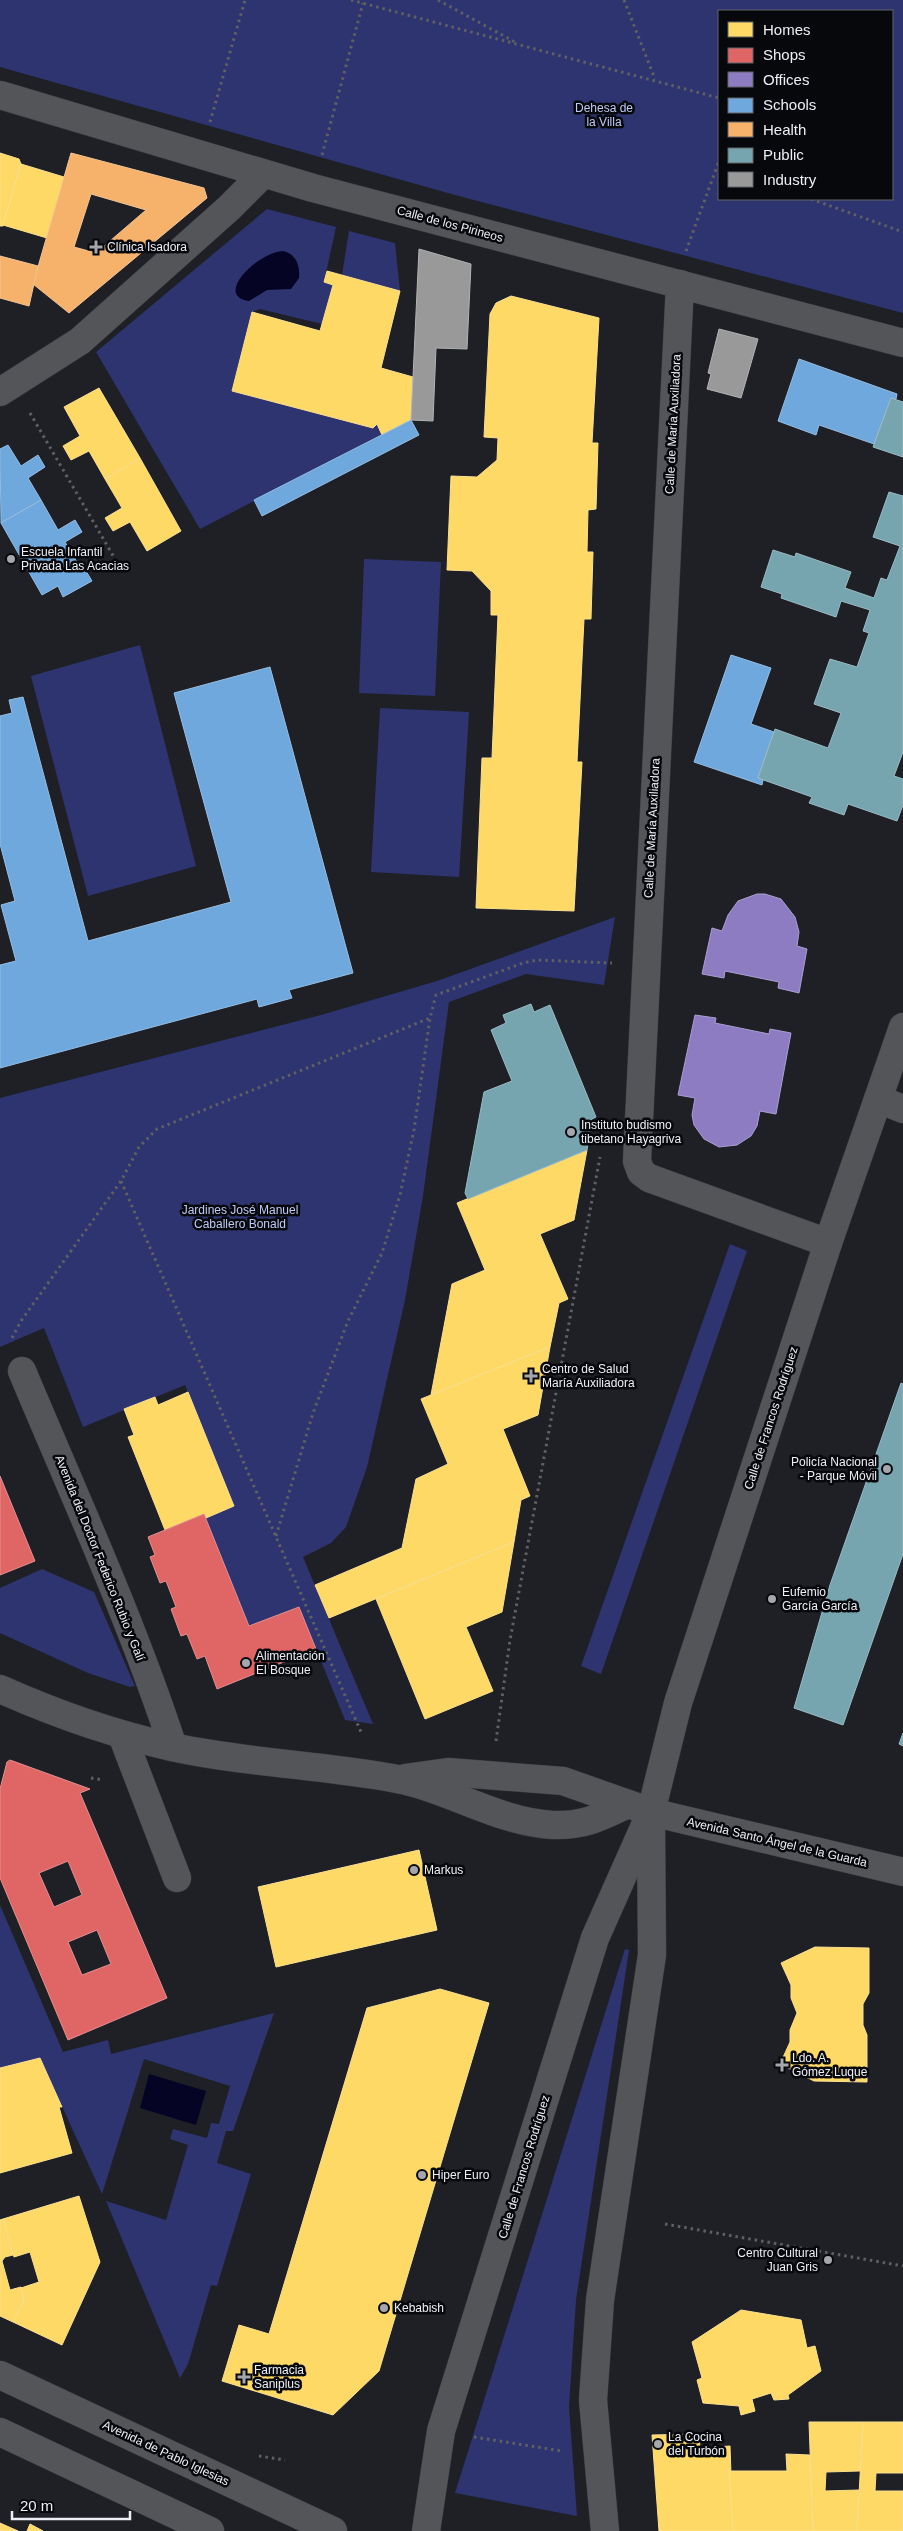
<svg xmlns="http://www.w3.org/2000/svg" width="903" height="2531" viewBox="0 0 903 2531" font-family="Helvetica,sans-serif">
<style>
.green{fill:#2d3470;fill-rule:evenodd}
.water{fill:#060425}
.homes{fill:#ffd966;stroke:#fae091}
.shops{fill:#e06666;stroke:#e48f91;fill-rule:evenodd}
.offices{fill:#8e7cc3;stroke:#aa9ed2}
.schools{fill:#6fa8dc;stroke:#95bde4}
.health{fill:#f6b26b;stroke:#f3c495;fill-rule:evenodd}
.public{fill:#76a5af;stroke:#9abbc4}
.industry{fill:#999;stroke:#b2b3b5}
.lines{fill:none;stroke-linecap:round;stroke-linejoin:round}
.minor-casing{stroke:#3a3b40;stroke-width:29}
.path{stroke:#5f6064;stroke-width:3;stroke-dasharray:2.5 4;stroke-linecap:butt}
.minor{stroke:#545559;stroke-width:28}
.poi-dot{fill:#a5a7ad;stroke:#07080c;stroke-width:2}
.labels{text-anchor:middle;stroke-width:5;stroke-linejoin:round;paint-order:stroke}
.park-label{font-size:12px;fill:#bfcaf6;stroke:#07080c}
.street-label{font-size:12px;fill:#edeff6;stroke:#07080c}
.poi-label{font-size:12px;fill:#edeff6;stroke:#07080c;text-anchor:start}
</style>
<rect width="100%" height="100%" fill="#1f2025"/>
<g class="green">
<path d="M0 0H903V313L455 195 0 67ZM719 11H892V199H719Z"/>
<path d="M267 209 336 227 324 282 333 285 322 324 260 309 252 312 232 391 373 428 377 424 382 435 200 529 96 352Z"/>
<path d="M349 231 395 243 400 291 342 275Z"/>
<path d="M364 559 441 562 435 696 359 693Z"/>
<path d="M140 645 196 866 88 896 31 676Z"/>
<path d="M380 708 469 712 459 877 371 872Z"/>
<path d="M615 917 604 985 526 974 449 1002 423 1196 405 1300 367 1467 346 1527 331 1543 303 1557 373 1724 345 1720 299 1607 249 1626 206 1518 234 1505 185 1385 83 1427 44 1328 0 1347V1098L321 1015 437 981Z"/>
<path d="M730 1244 747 1251 601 1674 581 1666Z"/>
<path d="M42 1569 94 1592 135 1686 130 1687 88 1673 0 1633V1588Z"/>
<path d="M0 1905 63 2052 108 2040 111 2054 274 2013 233 2131H226L217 2163 251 2174 217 2286 211 2285 188 2364 180 2378 106 2201 166 2220 188 2145 170 2139 173 2129 207 2138 211 2123 219 2124 230 2086 144 2059 102 2194 40 2058 0 2068Z"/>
<path d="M625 1949 629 1950 576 2300 569 2407 577 2516 455 2493Z"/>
</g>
<g class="water">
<path d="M283 251C296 254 300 265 299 278L291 289 267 290 249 301C213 296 258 252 283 251Z"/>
<path d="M149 2074 206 2091 196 2125 140 2108Z"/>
</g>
<g class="homes">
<path d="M0 153 19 159 21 164 3 226H0Z"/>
<path d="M21 164 64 177 47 238 3 225Z"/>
<path d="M327 271 400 291 381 368 413 377 411 420 382 435 377 424 373 428 232 391 252 312 320 331 333 285 324 282Z"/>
<path d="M511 296 599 318 592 443H598L596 509 588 510 587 552H593L591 619H584L577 762H582L574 911 476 908 482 758H492L498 615H491V591L472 571 447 570 451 476 477 477 497 460 498 438 484 437 490 314 496 303Z"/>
<path d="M99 388 140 458 105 479 89 451 71 460 63 446 80 436 64 407Z"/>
<path d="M140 458 181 531 147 551 130 522 113 531 105 518 122 508 105 479Z"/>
<path d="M587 1150 574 1220 540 1234 568 1299 559 1303 550 1347 431 1395 452 1284 485 1270 457 1203Z"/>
<path d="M550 1347 538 1415 503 1429 530 1496 521 1500 514 1542 329 1618 315 1585 402 1548 416 1479 448 1464 421 1399Z"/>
<path d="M188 1392 234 1506 206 1518 204 1514 165 1530 128 1437 134 1435 124 1409 155 1397 158 1405Z"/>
<path d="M514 1542 502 1612 466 1627 493 1691 425 1719 376 1599Z"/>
<path d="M419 1850 437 1930 276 1967 258 1887Z"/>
<path d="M815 1947 869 1948V1993L863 2004V2025L867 2035V2082L814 2081 780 2064 790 2042V2030L797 2013 791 1998V1985L781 1963Z"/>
<path d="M440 1989 489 2003 379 2371 333 2415 222 2381 239 2325 269 2334 367 2008Z"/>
<path d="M40 2058 62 2107H59L72 2153 0 2173V2068Z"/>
<path d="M79 2196 100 2262 62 2345 13 2322 24 2299 21 2288 39 2282 30 2252 14 2257 3 2219Z"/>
<path d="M3 2219 13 2255 5 2257 2 2261 10 2290 21 2287 24 2299 13 2322 0 2316V2220Z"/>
<path d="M741 2310 801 2320 807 2348 815 2346 821 2371 788 2395 789 2399 774 2400 771 2393 752 2399 755 2411 741 2415 739 2406 703 2403 697 2380 702 2378 692 2342Z"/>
<path d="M809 2422H863L860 2471 826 2472 825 2491 859 2490 857 2531H813Z"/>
<path d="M863 2422H903V2473H876L875 2491H903V2531H857Z"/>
<path d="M699 2434 700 2448 730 2446 733 2531H659L652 2435Z"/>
<path d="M786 2454 810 2455 813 2531H733L729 2471H787Z"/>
<path d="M0 2523 18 2531H0Z"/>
<path d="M30 2524 43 2531H27Z"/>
</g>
<g class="shops">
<path d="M0 1476 35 1561 0 1575Z"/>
<path d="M204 1514 249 1626 299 1607 316 1649 217 1689 205 1656 197 1659 187 1634 181 1636 171 1609 176 1607 166 1581 160 1583 150 1557 155 1555 148 1537Z"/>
<path d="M10 1760 90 1789 80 1793 167 1998 68 2040 0 1878V1789L7 1762ZM68 1861 82 1895 54 1907 39 1873ZM97 1930 111 1964 82 1975 68 1942Z"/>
</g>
<g class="offices">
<path d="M757 894H765L781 899 795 917 799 932 797 946 807 949 799 993 778 988 779 982 725 971 724 978 702 974 712 928 722 931 728 915 738 901Z"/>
<path d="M695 1015 716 1018 715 1023 769 1034 770 1029 791 1033 776 1114 760 1111 757 1126 751 1136 737 1145 719 1147 704 1139 694 1125 692 1115 695 1098 678 1095Z"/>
</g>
<g class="schools">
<path d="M799 359 897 394 896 399 891 398 874 444 819 425 816 435 778 421Z"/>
<path d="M411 420 419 435 262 516 254 500Z"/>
<path d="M8 445 21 466 38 455 45 467 28 478 41 500 1 523 0 449Z"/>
<path d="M41 500 58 530 75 520 82 532 65 542 83 572 86 571 92 581 63 597 58 586 42 595 1 523Z"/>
<path d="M731 655 771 668 751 724 774 732 758 778 763 780 762 785 694 762Z"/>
<path d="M270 667 353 973 289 990 292 998 259 1007 257 999 0 1068V965L16 961 1 905 15 901 0 844V716L12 713 9 700 23 697 88 941 231 902 174 693Z"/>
</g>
<g class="health">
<path d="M71 153 204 188 207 198 69 313 33 284ZM91 194 146 210 96 253 74 247Z"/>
<path d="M0 256 38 266 29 306 0 298Z"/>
</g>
<g class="public">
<path d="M891 398 903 402V457L873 447Z"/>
<path d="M889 492 903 496V752L894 776 903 779V805L897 821 848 804 844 815 809 803 812 797 758 778 775 729 828 748 841 713 814 704 830 659 857 667 869 633 863 631 870 610 841 601 836 617 781 598 782 594 761 587 773 550 795 557 796 553 851 572 845 588 874 598 881 578 887 580 900 546 873 537Z"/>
<path d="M531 1004 534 1012 550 1005 596 1117 592 1119 587 1150 468 1199 465 1193 484 1092 512 1081 491 1030 506 1023 503 1015Z"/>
<path d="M901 1383 903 1384V1554L843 1725 794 1708 830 1585Z"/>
<path d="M903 1733V1746L899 1744Z"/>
</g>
<g class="industry">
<path d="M419 249 471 264 467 349 436 348 433 421 411 420Z"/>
<path d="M719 329 758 339 741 398 707 389 711 374 708 373Z"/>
</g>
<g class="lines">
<g class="minor-casing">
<g id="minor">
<path d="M0 95 313 188 903 343"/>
<path d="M680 284 637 1161 641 1172 649 1178 828 1243"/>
<path d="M0 392 80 341 229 208 263 174"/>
<path d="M878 1099 903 1109"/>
<path d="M22 1371C74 1495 131 1619 173 1747"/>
<path d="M0 1689C56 1714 113 1734 172 1747 246 1763 323 1765 397 1779 450 1789 498 1822 553 1825 585 1826 600 1817 628 1804"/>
<path d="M122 1735 177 1878"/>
<path d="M405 1778 448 1772 563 1781 651 1812 903 1872"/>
<path d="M0 2375 333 2531"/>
<path d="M0 2432 210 2531"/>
<path d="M426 2531 441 2431 595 1938 651 1812 678 1703 828 1243 903 1027"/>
<path d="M605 2531 593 2400 600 2300 652 1955 651 1820"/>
</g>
</g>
<g class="path">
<path d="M351 0 719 98"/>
<path d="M438 0 515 42"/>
<path d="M624 0 655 79"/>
<path d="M210 122 245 0"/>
<path d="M322 155 363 3"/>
<path d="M811 199 903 232"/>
<path d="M686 251 719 161"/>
<path d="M30 413 115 559"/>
<path d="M121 1181 361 1732"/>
<path d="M12 1338 21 1321 121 1181 139 1147 157 1129 430 1018 436 995 523 963 537 960 612 963"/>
<path d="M276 1536 313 1413 348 1321 382 1253 400 1195 414 1130 430 1018"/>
<path d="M496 1741 510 1640 600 1157"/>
<path d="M91 1778 103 1780"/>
<path d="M665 2224 903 2266"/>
<path d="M474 2437 562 2451"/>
<path d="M259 2456 285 2460"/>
</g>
<use href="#minor" class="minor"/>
</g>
<g class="poi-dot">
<path d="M93.5 239.5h5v5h5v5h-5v5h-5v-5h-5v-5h5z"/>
<circle cx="11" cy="559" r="5"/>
<circle cx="571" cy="1132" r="5"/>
<path d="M528.5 1368.5h5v5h5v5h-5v5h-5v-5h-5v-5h5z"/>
<circle cx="887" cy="1469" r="5"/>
<circle cx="772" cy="1599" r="5"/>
<circle cx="246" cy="1663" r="5"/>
<circle cx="414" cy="1870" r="5"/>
<path d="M779.5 2057.5h5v5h5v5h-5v5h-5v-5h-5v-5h5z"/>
<circle cx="422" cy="2175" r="5"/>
<circle cx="828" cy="2260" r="5"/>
<circle cx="384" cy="2308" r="5"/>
<path d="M241.5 2369.5h5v5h5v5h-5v5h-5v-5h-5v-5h5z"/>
<circle cx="658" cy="2444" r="5"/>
</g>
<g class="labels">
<g class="park-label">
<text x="604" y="112">Dehesa de<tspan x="604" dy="14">la Villa</tspan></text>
<text x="240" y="1214">Jardines José Manuel<tspan x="240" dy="14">Caballero Bonald</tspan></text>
</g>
<g class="street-label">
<text transform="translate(450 224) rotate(15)" y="4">Calle de los Pirineos</text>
<text transform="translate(673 424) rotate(-87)" y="4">Calle de María Auxiliadora</text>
<text transform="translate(652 828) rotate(-87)" y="4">Calle de María Auxiliadora</text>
<text transform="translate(771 1418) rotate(-72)" y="4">Calle de Francos Rodríguez</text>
<text transform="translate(100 1558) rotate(68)" y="4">Avenida del Doctor Federico Rubio y Galí</text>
<text transform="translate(777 1842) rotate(13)" y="4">Avenida Santo Ángel de la Guarda</text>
<text transform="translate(524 2167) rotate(-73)" y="4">Calle de Francos Rodríguez</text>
<text transform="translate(166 2453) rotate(25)" y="4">Avenida de Pablo Iglesias</text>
</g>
<g class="poi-label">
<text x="107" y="251">Clínica Isadora</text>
<text x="21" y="556">Escuela Infantil<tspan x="21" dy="14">Privada Las Acacias</tspan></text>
<text x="581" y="1129">Instituto budismo<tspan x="581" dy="14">tibetano Hayagriva</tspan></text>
<text x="542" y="1373">Centro de Salud<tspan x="542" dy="14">María Auxiliadora</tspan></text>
<text x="877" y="1466" text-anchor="end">Policía Nacional<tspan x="877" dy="14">- Parque Móvil</tspan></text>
<text x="782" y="1596">Eufemio<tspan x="782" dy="14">García García</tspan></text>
<text x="256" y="1660">Alimentación<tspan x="256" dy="14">El Bosque</tspan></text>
<text x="424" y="1874">Markus</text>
<text x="792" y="2062">Ldo. A.<tspan x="792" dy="14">Gómez Luque</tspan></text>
<text x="432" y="2179">Hiper Euro</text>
<text x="818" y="2257" text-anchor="end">Centro Cultural<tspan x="818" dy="14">Juan Gris</tspan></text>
<text x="394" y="2312">Kebabish</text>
<text x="254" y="2374">Farmacia<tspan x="254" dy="14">Saniplus</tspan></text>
<text x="668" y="2441">La Cocina<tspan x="668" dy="14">del Turbón</tspan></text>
</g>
</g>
<rect x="718" y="10" width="175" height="190" fill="#07080c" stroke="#63646a"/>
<rect x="728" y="22" width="25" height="15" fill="#ffd966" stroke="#63646a"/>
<text x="763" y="35" font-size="15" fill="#edeff6">Homes</text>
<rect x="728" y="48" width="25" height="15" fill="#e06666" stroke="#63646a"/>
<text x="763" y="60" font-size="15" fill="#edeff6">Shops</text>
<rect x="728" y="72" width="25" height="15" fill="#8e7cc3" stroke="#63646a"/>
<text x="763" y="85" font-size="15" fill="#edeff6">Offices</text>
<rect x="728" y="98" width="25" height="15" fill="#6fa8dc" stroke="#63646a"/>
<text x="763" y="110" font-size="15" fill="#edeff6">Schools</text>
<rect x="728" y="122" width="25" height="15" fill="#f6b26b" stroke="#63646a"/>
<text x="763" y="135" font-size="15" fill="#edeff6">Health</text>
<rect x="728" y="148" width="25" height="15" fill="#76a5af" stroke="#63646a"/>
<text x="763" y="160" font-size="15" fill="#edeff6">Public</text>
<rect x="728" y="172" width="25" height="15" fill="#999999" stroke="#63646a"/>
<text x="763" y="185" font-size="15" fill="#edeff6">Industry</text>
<path d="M12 2511v8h118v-8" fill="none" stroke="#edeff6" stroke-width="2.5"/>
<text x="20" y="2511" font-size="15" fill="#edeff6" stroke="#07080c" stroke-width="4" paint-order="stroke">20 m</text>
</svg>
